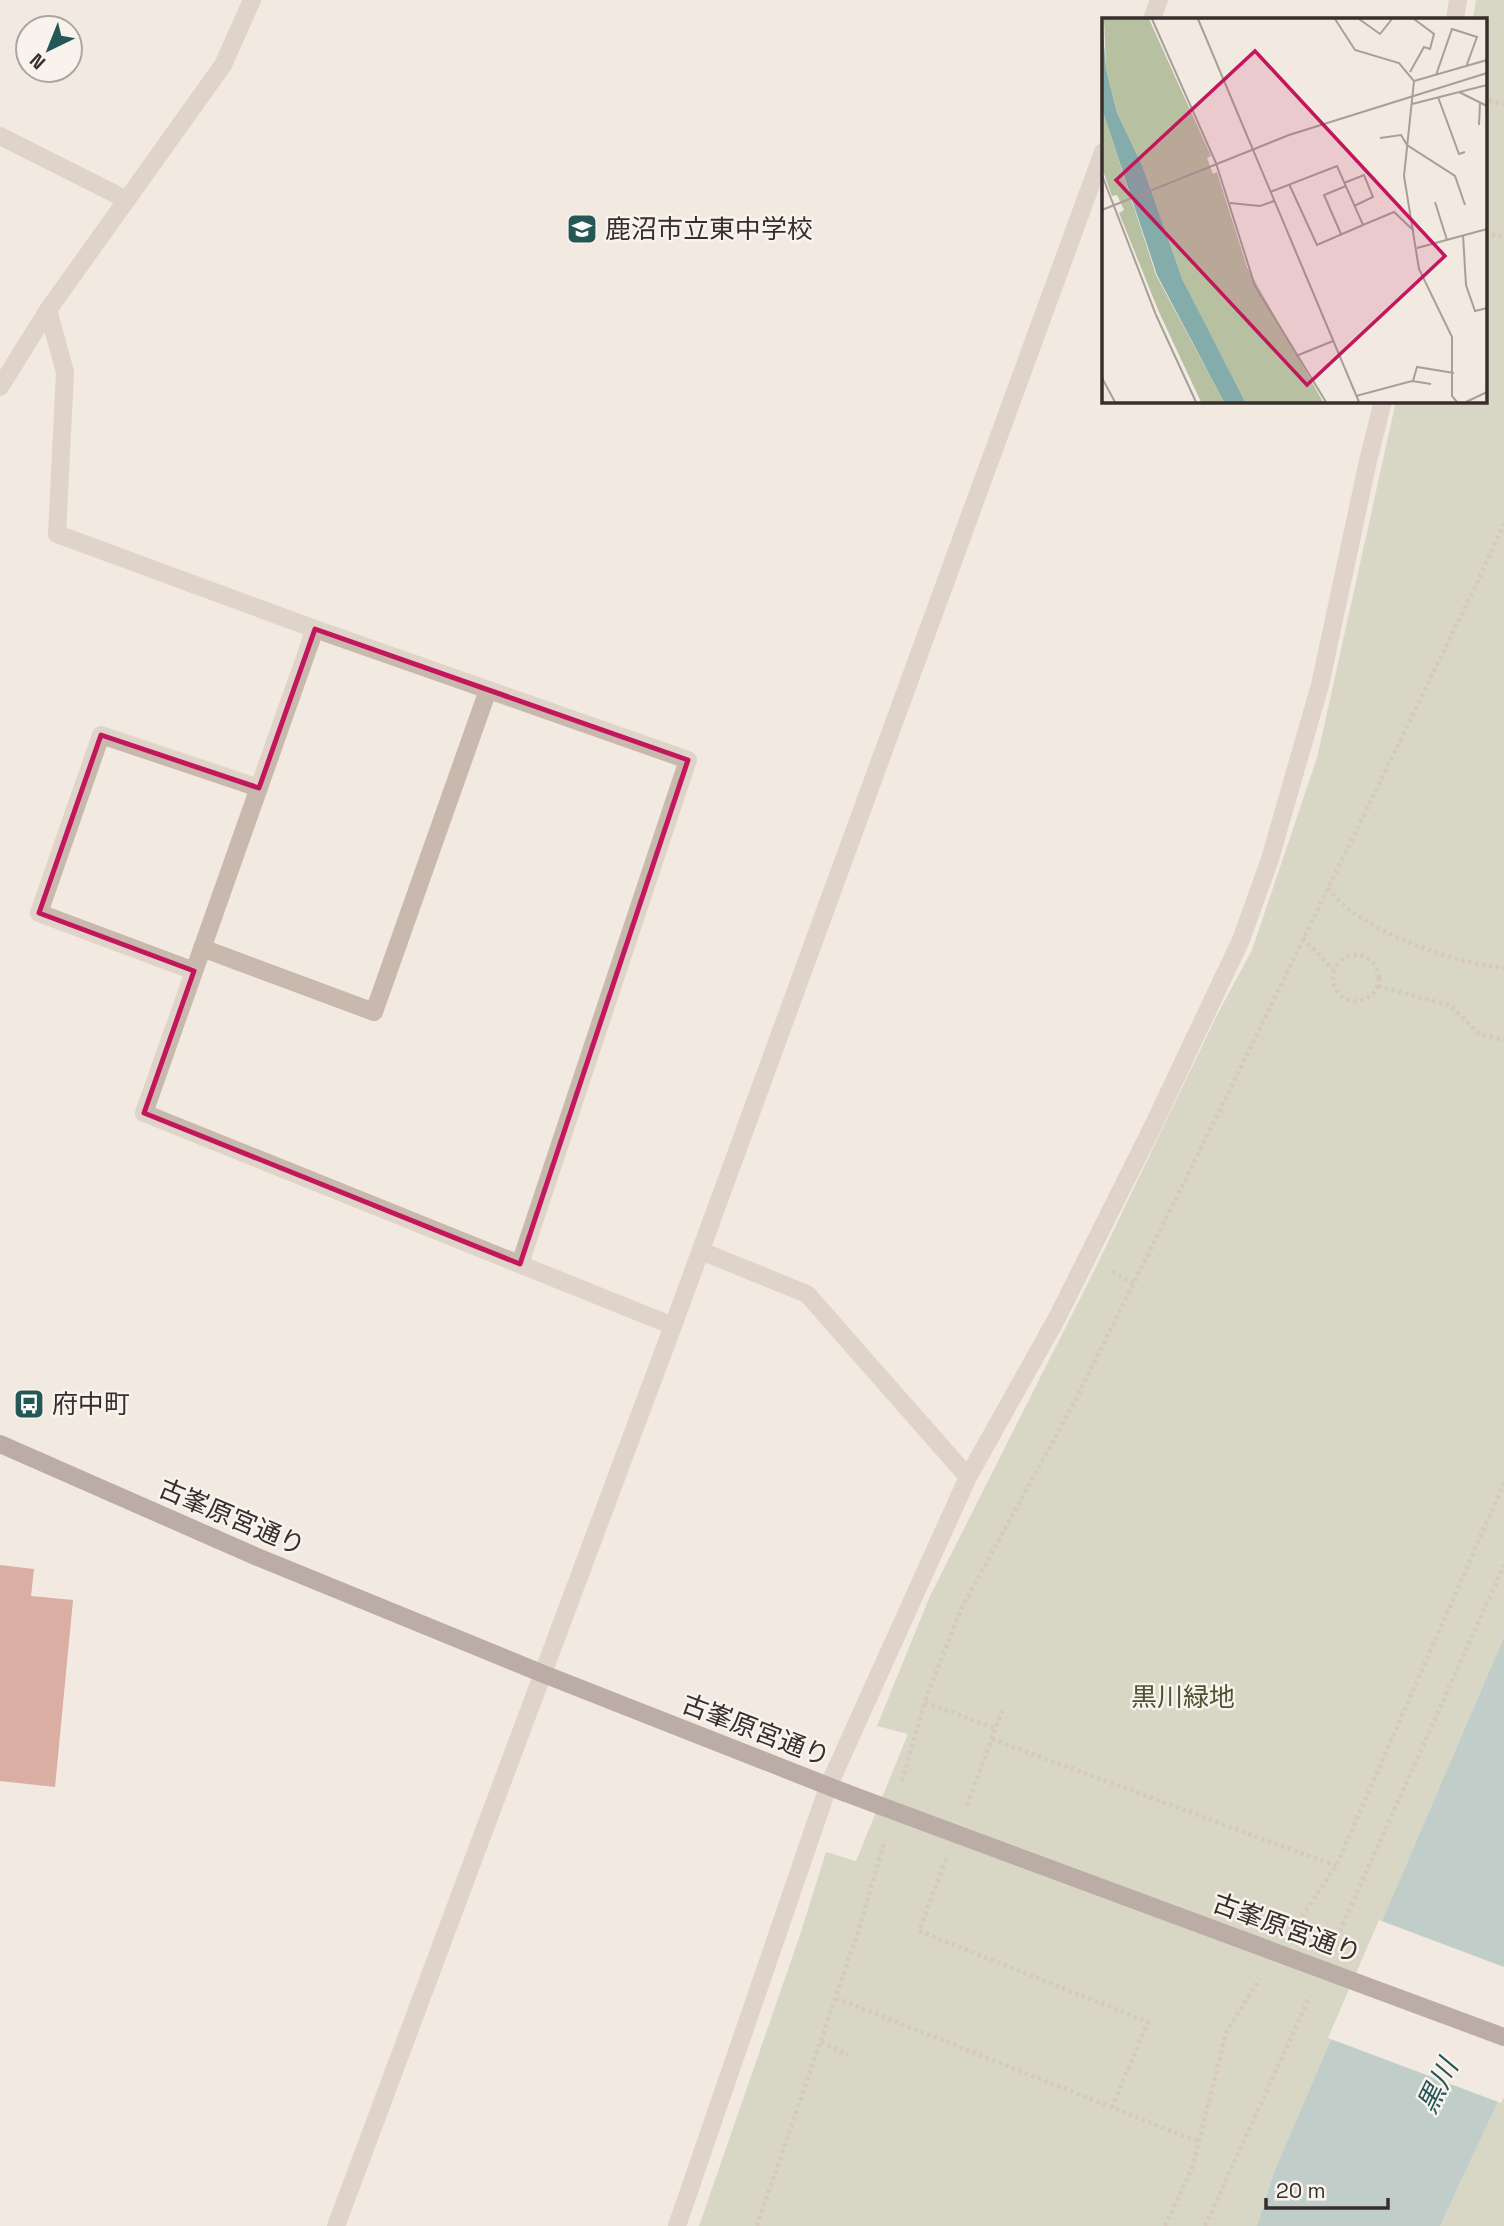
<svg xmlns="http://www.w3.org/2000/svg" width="1504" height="2226" viewBox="0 0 1504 2226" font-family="'Space Grotesk','Noto Sans JP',sans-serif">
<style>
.green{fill:#b8c0a2}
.water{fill:#83acab}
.pier{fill:#f2e9e1}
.building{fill:#bc6655}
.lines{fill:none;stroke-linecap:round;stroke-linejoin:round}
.path{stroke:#b5a298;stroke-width:4.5;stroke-dasharray:3.5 3.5;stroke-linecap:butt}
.minor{stroke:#c9b8ae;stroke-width:18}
.tertiary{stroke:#c9b8ae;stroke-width:18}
.primary{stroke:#79655e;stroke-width:18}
.primary-bridge{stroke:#79655e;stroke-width:18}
.marked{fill:none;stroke:#c2185b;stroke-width:5;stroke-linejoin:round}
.labels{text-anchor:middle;stroke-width:5;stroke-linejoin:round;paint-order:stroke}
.poi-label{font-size:26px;fill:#382f2c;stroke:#f9f3ee;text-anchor:start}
.street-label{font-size:26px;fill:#382f2c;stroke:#f9f3ee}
.park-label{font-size:26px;fill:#4b5531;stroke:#f9f3ee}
.water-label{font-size:28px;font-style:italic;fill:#245756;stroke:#f9f3ee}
.inset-road{fill:none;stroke:#a89f99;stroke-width:2}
.view{fill:#c2185b;fill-opacity:0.15;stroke:#c2185b;stroke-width:3.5}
.inset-edge{fill:none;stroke:#382f2c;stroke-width:3.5}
</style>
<rect width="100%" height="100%" fill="#f2e9e1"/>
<g class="green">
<path d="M1476 0H1504V1637L1274 2172 1257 2226H699L800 1935 826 1852 856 1861 908 1734 877 1726 930 1596 1096 1267 1217 1015 1252 950 1317 758 1396 401H1485V19H1473Z"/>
<path d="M1504 2089V2226H1440Z"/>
</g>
<path class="water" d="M1504 1637V2089L1440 2226H1257L1274 2172Z"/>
<path class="pier" d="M1379 1920 1504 1967V2097L1501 2103 1328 2038Z"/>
<path class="building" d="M0 1565 34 1569 31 1596 73 1600 55 1787 0 1781Z"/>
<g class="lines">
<g class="path">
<path d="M1485 103V100L1504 104"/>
<path d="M1485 233 1504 237"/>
<path d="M1328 888C1335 896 1342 905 1351 911 1395 941 1451 962 1504 968"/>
<path d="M1303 938 1333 969"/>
<circle cx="1356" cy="978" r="23"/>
<path d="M1378 986 1451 1006 1479 1034 1504 1040"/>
<path d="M1112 1272 1133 1283"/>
<path d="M925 1702 996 1729"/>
<path d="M992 1739 1336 1866"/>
<path d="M902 1781 926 1698 961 1609 1074 1403 1216 1118 1477 583 1504 524"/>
<path d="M967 1805 1002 1711"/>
<path d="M946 1859 919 1931 1148 2022 1112 2107"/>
<path d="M1294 1928 1336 1866 1504 1483"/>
<path d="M1334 1944 1504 1565"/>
<path d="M836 1998 1199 2142"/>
<path d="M821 2042 848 2055"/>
<path d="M757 2226 856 1938 885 1840"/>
<path d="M1165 2226 1192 2168 1227 2030 1260 1979"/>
<path d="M1205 2226 1310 1996"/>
</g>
<g class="minor">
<path d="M1455 19 1458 0"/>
<path d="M0 136 127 200"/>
<path d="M48 310 65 372 57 534 315 629 144 1113 673 1326"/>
<path d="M0 387 48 310 223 65 252 0"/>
<path d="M315 629 688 760 520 1264"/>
<path d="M202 948 374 1012 488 690"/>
<path d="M194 971 39 913 101 735 259 788"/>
<path d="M701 1251 807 1294 968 1477"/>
<path d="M677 2226 828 1787 968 1477 1057 1318 1152 1128 1241 940 1270 859 1320 685 1368 461 1383 401"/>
</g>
<g class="tertiary">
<path d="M1152 19 1159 0"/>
<path d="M336 2226 673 1326 1103 152"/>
</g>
<path class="primary" d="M0 1444 255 1556 541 1673 846 1793"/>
<path class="primary-bridge" d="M846 1793 1504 2037"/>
</g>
<path d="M0 0H1504V2226H0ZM315 629 688 760 520 1264 144 1113 194 971 39 913 101 735 259 788Z" fill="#f2e9e1" fill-opacity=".55" fill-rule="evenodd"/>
<path class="marked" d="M315 629 688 760 520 1264 144 1113 194 971 39 913 101 735 259 788Z"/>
<defs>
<g id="school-square" transform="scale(1.575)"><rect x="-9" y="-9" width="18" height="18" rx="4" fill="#245756" stroke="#f9f3ee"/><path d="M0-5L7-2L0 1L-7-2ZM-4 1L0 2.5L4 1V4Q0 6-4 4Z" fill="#fff"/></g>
<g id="bus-square" transform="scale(1.575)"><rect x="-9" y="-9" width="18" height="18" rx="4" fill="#245756" stroke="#f9f3ee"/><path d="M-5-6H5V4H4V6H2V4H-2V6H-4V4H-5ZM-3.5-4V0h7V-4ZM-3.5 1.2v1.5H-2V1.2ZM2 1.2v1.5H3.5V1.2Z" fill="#fff"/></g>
</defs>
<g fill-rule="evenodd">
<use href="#school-square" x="582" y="229"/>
<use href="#bus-square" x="29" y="1404"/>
</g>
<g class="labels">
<g class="poi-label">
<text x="605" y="238">鹿沼市立東中学校</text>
<text x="52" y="1413">府中町</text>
</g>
<g class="street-label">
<text transform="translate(232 1517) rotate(23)" y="9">古峯原宮通り</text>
<text transform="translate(756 1730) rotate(21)" y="9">古峯原宮通り</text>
<text transform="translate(1287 1928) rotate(20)" y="9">古峯原宮通り</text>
</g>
<g class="park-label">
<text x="1183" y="1706">黒川緑地</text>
</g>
<g class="water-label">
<text transform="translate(1437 2086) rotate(-64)" y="10">黒川</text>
</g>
</g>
<g transform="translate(1102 18)">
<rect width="385" height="385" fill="#f2e9e1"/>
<path d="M2 1H47L109 138 105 140 111 156 115 154 145 249 221 384H143L120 346 81 263 40 147 15 95 4 51ZM0 91 54 257 122 384H99L57 294 17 195 22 192 15 177 10 178 0 150Z" fill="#b8c0a2"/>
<path d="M0 1 4 51 15 95 40 147 81 263 143 384H122L55 257 0 91Z" fill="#83acab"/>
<path class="inset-road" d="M50 1 114 145 153 268 224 384M96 1 257 384M233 1 253 32 297 45 312 63 302 158 317 251 350 319V378L355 384M257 1 278 16 290 1M308 54 322 29 328 31 332 16 312 1M334 57 350 11 375 19 364 49M312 63 385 42M357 74 385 88M336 79 357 136 363 134M310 86 385 67M377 107 378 85M278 120 299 117 305 127 353 158 363 187M0 157 54 297 94 384M242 165 262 157 271 179 252 188M187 166 215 227 261 207M168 174 235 148 261 207 292 194 312 213M333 184 345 222M128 185 158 188 172 183M0 192 187 117 385 55M239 216 222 177 244 168M361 217 364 267 373 293 385 290M315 230 385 211M194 338 231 323M0 360 13 384M311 363 315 349 352 355M254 378 310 363 329 366M364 384 385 374"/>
<path class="view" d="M153 33 343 238 205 367 14 162Z"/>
<rect width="385" height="385" class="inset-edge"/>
</g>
<g transform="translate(49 49) rotate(223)"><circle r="33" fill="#f9f3ee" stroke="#aca5a0" stroke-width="2"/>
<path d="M0-5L12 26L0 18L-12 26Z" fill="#245756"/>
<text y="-10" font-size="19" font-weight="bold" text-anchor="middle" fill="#382f2c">N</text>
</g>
<path d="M1266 2198v10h122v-10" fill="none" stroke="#382f2c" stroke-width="3.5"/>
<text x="1276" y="2198" font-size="21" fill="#382f2c" stroke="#f9f3ee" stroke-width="5" paint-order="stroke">20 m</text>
</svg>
